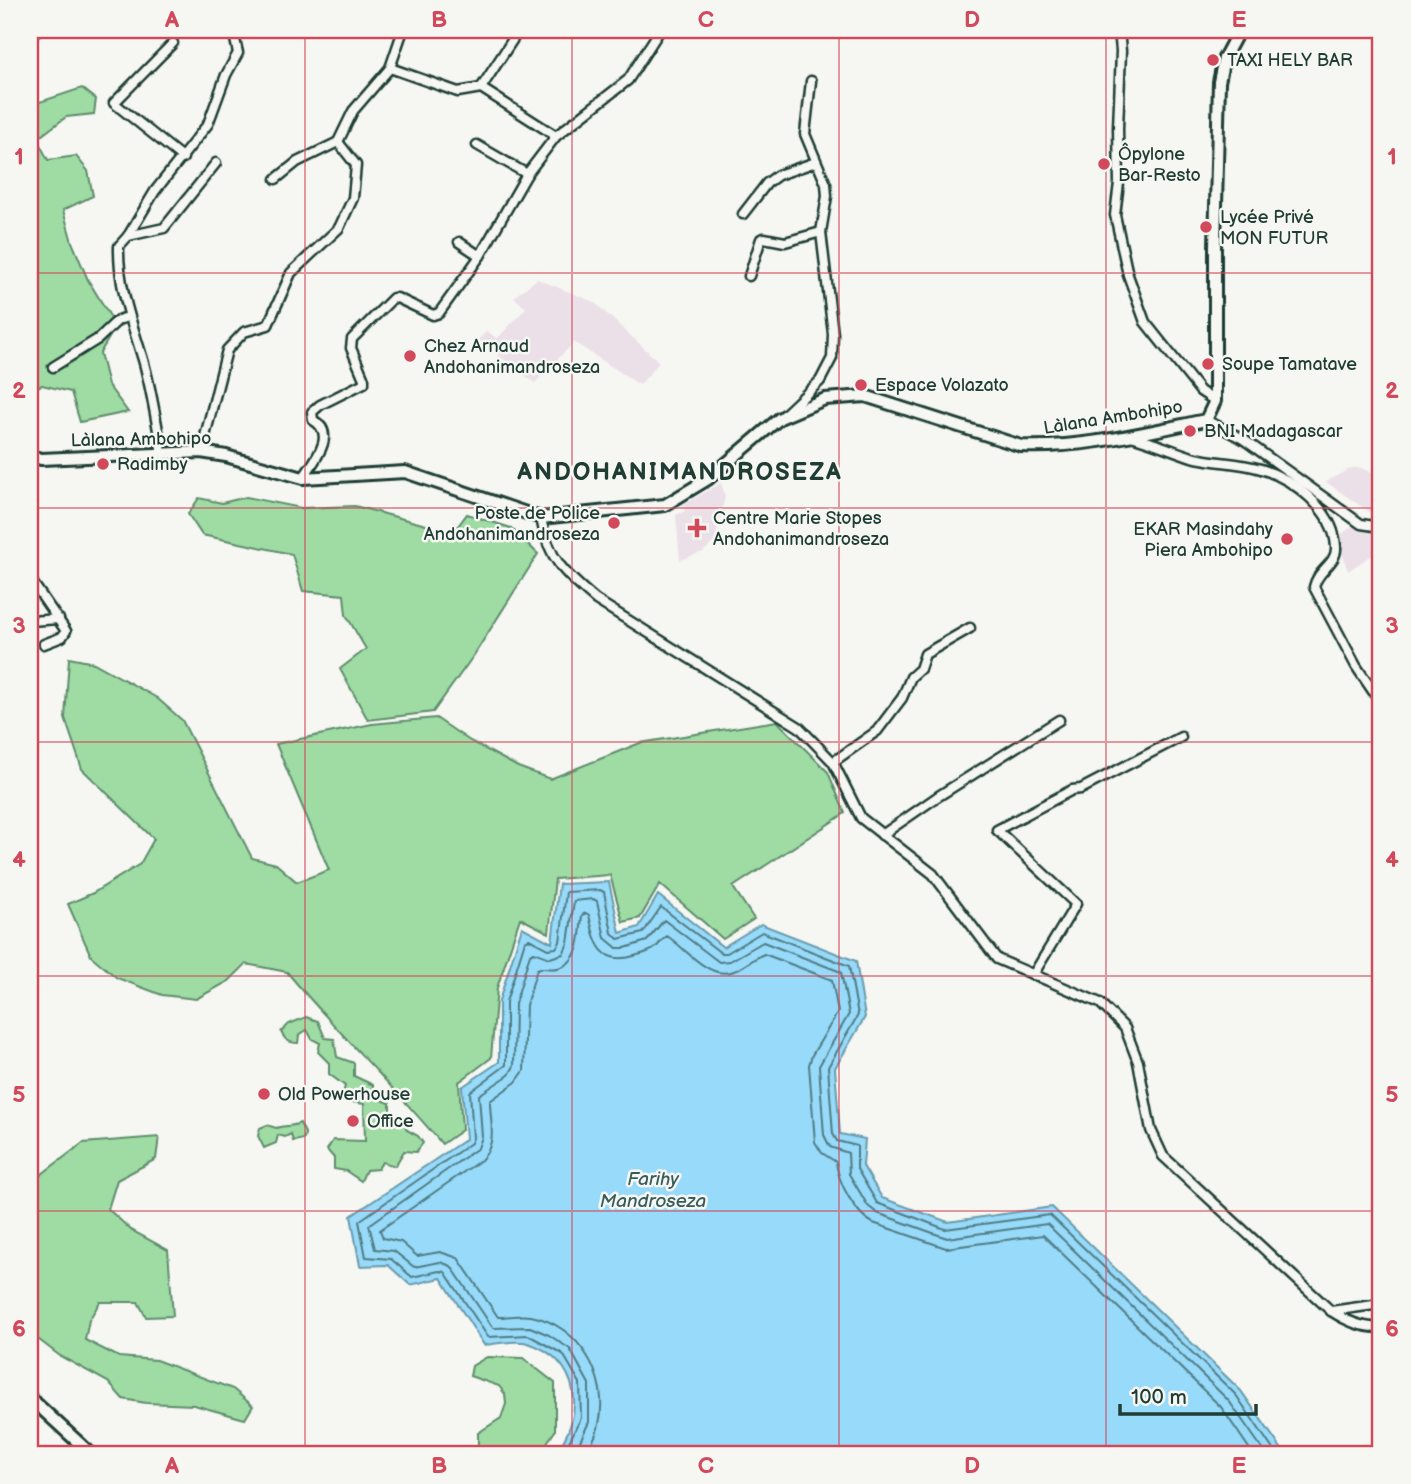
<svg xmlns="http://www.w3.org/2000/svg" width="1411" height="1484" viewBox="0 0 1411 1484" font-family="'Balsamiq Sans',sans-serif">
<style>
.built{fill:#ebdfe8}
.green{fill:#9edca4;stroke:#5e8c6c;stroke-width:2}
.water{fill:#98dafa;stroke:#689bab;stroke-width:2}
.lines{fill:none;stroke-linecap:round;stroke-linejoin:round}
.shore{stroke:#4f7c83;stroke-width:2}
.street-casing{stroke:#1f3d34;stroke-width:13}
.secondary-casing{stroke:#1f3d34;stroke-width:16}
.street{stroke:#f6f6f2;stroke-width:8}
.secondary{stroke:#f6f6f2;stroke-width:10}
.grid{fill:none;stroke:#d1495b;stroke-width:2;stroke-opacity:0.55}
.poi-dot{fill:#d1495b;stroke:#f6f6f2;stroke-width:2.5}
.labels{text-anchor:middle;stroke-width:5;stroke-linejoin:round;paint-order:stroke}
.poi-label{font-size:18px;fill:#1f3d34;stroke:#f6f6f2;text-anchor:start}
.street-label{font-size:18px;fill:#1f3d34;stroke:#f6f6f2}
.water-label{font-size:19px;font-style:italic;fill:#375c5c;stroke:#f6f6f2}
.district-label{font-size:24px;font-weight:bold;letter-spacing:2px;fill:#1f3d34;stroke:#f6f6f2}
.neatline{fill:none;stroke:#d1495b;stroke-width:2.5}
.grid-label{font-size:23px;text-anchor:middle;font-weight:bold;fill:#d1495b}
</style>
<rect width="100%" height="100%" fill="#f6f6f2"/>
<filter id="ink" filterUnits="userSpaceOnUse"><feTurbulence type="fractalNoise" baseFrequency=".0143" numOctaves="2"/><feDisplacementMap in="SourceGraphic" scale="14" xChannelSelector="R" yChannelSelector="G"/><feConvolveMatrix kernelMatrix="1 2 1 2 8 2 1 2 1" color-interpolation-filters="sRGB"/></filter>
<g filter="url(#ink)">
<g class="built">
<path d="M537 279 594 302 659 362 640 385 574 342 535 383 478 340 487 331 497 339 526 308 514 297Z"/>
<path d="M1351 468H1361L1374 474 1381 482V520L1326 482Z"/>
<path d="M721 483 725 496 715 541 703 552 680 560 676 515 685 511 683 505Z"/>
<path d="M1361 521 1381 535V549L1348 571 1337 537Z"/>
</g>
<g class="green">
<path d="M82 88 96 99 94 114 66 117 37 139 48 160 76 156 88 171 93 196 63 210 72 242 88 280 116 326 100 353 108 385 128 412 80 422 71 392 42 385 30 390V101L34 104Z"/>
<path d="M246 497 301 508 355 506 426 525 449 538 467 514 511 528 538 554 474 655 433 712 368 720 340 669 366 649 346 615 344 595 303 591 292 554 202 535 188 514 199 498 222 503Z"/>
<path d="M69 658 94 663 157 698 182 720 252 858 276 864 297 882 329 870 276 744 372 724 436 718 470 741 518 767 550 779 640 743 777 721 828 772 845 813 733 887 754 919 723 939 660 884 640 918 623 922 610 875 555 879 549 933 520 918 497 988 491 1058 459 1082 462 1130 442 1144C392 1084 336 1031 287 972L246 964 229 981 196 999 162 995 117 978 91 956 68 904 93 893 140 864 154 839 82 769 65 718Z"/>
<path d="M306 1017 318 1021 325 1038 334 1039 337 1057 354 1063V1076L373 1085V1097L390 1103V1118L404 1121 407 1130 418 1136 423 1143 416 1152 404 1151 395 1166 382 1162 378 1169 366 1170 361 1181 346 1171 334 1169V1158L327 1150 333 1140 365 1141 364 1104 341 1100 345 1086 329 1074V1063L318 1052 320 1043 312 1039 307 1030 299 1035 298 1043C289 1043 285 1040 281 1032L289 1024Z"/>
<path d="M300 1123 305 1133 304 1139 293 1141 291 1134 285 1137 278 1135 276 1143 264 1148 258 1136 260 1128 267 1125 276 1128C285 1125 292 1127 300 1123Z"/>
<path d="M159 1137 156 1159 117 1180 108 1209 131 1230 168 1250 173 1316 146 1317 138 1302H100L89 1320 85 1340 119 1357 156 1360 233 1389 253 1406 245 1419 194 1405 146 1403 123 1399 108 1382 60 1356 30 1333V1183L83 1143Z"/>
<path d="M487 1357 523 1358 555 1383V1431L539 1454H478V1433L501 1418 506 1404 505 1394 499 1386 470 1376 472 1366Z"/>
</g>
<path class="water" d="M609 882 620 933 639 927 658 895 723 947 761 924 856 961 865 1017 835 1068 840 1134 865 1139 863 1166 882 1198 948 1222 1052 1207 1241 1391 1285 1454H554C587 1416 580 1359 528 1343 516 1339 497 1344 484 1345L441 1278 410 1285 388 1265 360 1266 351 1216 466 1139 462 1087 499 1062V1001L522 927 552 943 559 884Z"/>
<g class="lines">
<g class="shore">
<path d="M563 1454 581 1418 580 1383 563 1354 528 1335 488 1337 445 1272 439 1271 412 1277 391 1259 366 1257 359 1221 471 1143 473 1138 470 1092 506 1065V1002L525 941 529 939 548 949 556 948 560 942 566 892 600 890 604 892 612 933 618 939 643 933 661 907 721 953H727L762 932 849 966 858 1015 828 1067 833 1134 837 1141 857 1146V1169L877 1203 945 1229 1050 1215 1236 1395 1276 1454"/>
<path d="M574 1454 589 1422V1384L570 1349 549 1335 530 1327 493 1328 451 1266 440 1262 414 1267 394 1251 375 1249 369 1225 478 1148 482 1137 479 1095 509 1075 514 1066 515 1004 530 954 534 952 550 958 563 954 568 943 574 901 593 899 597 901 605 938 617 948H625L647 941 664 920 719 962 730 961 763 942 841 972 849 1014 819 1066 824 1135 830 1147 848 1153 849 1174 868 1206 877 1213 947 1238 1047 1224 1229 1401 1266 1454"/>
<path d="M586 1454C591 1445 597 1435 599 1424 610 1377 579 1325 531 1316 520 1314 509 1317 498 1317L458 1258 440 1252 417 1256 401 1242 383 1238 380 1230 481 1160C498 1144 490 1122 490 1101L516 1082 524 1071 526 1005 537 969C543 966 550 970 558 968 581 962 580 935 582 915L586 913 589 915C595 942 600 966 634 956 641 954 649 953 655 948 660 944 662 939 667 936 686 948 709 981 734 971 745 966 754 958 764 954L832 980 838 1012 812 1055 809 1065 815 1142 822 1153 836 1162C838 1182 855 1214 873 1223L946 1248 1043 1235 1221 1407 1253 1454"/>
</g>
<g class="street-casing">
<g id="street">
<path d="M519 30 481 88 556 136"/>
<path d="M538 30H548"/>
<path d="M1119 30 1121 51 1118 128 1119 183 1115 215 1128 275 1145 322 1200 391 1215 401"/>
<path d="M30 38 37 30"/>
<path d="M173 43 114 103 183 158"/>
<path d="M390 68 458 92 481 88"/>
<path d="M477 145 527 174"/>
<path d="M276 179 297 162 338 142 353 111 390 68 403 30"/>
<path d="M743 214 767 183 778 175 816 162"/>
<path d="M128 236 164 228 216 163"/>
<path d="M459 242 480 256"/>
<path d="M749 276 761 239 764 238 785 242 821 232"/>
<path d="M53 367 98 339 118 320 128 317"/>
<path d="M785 414 820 381 832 358 833 334 821 232 827 196 826 184 805 134 811 81"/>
<path d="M1206 420 1243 439 1361 524 1381 527"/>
<path d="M1131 436C1152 442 1171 450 1192 457 1214 463 1239 462 1261 469 1294 479 1334 510 1336 547 1337 564 1317 570 1314 587L1356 666 1381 703"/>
<path d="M201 452 227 350 244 332 268 325 291 273 339 228 353 198 356 165 338 142"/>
<path d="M162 454C157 424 152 393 144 363 132 323 118 287 119 246L128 236 155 191 208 124 226 75 238 53 233 30"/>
<path d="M303 478C314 461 338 434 313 420L312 412 320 405 364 383V379L351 348 352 339 393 298H397L433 315 439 313 480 256 527 174 556 136 628 80 660 30"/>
<path d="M541 518C548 559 565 574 596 600L799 727 833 762 861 818 933 874 997 959 1100 1003 1125 1028 1138 1062 1151 1130 1163 1156 1331 1311C1348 1322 1361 1327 1381 1328"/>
<path d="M30 579 66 631 62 637 44 644"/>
<path d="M30 621 59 619"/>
<path d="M833 762 877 731 902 698 911 677 920 669 925 654 970 628"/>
<path d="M882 835 937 797 1059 720"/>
<path d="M1033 975 1076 904 997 830 1072 790 1081 789 1181 737"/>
<path d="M1331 1311 1381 1304"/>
</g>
</g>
<g class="secondary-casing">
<g id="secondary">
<path d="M30 456 41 459 201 452 226 456 303 478 405 472 541 518 665 505 708 479 780 418 825 399 865 396 1021 446C1080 449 1147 432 1206 420L1215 401V247L1219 82 1224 58 1239 30"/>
<path d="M30 1398 91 1454"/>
</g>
</g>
<use href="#street" class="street"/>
<use href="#secondary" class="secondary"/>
</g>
</g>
<path class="grid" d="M305 30V1454M572 30V1454M839 30V1454M1106 30V1454M30 273H1381M30 508H1381M30 742H1381M30 976H1381M30 1211H1381"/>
<g class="poi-dot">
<circle cx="1213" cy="60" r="7"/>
<circle cx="1104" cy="164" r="7"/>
<circle cx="1206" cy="227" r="7"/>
<circle cx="410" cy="356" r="7"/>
<circle cx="1208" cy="364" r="7"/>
<circle cx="861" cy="385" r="7"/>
<circle cx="1190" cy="431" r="7"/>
<circle cx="103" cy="464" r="7"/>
<circle cx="614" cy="523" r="7"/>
<path d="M693.5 517.5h7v7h7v7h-7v7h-7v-7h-7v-7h7z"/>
<circle cx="1287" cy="539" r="7"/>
<circle cx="264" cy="1094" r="7"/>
<circle cx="353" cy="1121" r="7"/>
</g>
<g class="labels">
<g class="poi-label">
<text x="1227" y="66">TAXI HELY BAR</text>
<text x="1118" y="160">Ôpylone<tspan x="1118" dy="21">Bar-Resto</tspan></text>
<text x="1220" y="223">Lycée Privé<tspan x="1220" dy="21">MON FUTUR</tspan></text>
<text x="424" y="352">Chez Arnaud<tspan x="424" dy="21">Andohanimandroseza</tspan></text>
<text x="1222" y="370">Soupe Tamatave</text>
<text x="875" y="391">Espace Volazato</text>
<text x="1204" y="437">BNI Madagascar</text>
<text x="117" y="470">Radimby</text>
<text x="600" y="519" text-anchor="end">Poste de Police<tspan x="600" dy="21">Andohanimandroseza</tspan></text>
<text x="713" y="524">Centre Marie Stopes<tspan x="713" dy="21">Andohanimandroseza</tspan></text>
<text x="1273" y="535" text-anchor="end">EKAR Masindahy<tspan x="1273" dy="21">Piera Ambohipo</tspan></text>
<text x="278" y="1100">Old Powerhouse</text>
<text x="367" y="1127">Office</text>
</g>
<g class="street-label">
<text transform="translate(1113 417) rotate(-9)" y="6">Làlana Ambohipo</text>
<text transform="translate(141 439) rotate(-1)" y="6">Làlana Ambohipo</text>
</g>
<g class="water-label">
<text x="653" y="1185">Farihy<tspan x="653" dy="22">Mandroseza</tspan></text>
</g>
<g class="district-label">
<text x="680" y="480">ANDOHANIMANDROSEZA</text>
</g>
</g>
<rect width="1411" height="1484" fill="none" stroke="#f6f6f2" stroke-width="77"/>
<path d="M1120 1404v10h136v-10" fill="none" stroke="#1f3d34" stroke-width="3.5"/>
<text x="1131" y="1404" font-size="21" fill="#1f3d34" stroke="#f6f6f2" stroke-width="5" paint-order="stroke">100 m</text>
<rect x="38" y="38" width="1334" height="1408" class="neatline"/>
<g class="grid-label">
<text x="172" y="27">A</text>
<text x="439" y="27">B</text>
<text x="706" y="27">C</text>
<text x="972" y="27">D</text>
<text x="1239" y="27">E</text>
<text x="19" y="164">1</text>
<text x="1392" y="164">1</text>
<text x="19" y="398">2</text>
<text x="1392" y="398">2</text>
<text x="19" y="633">3</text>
<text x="1392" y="633">3</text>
<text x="19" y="867">4</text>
<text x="1392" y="867">4</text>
<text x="19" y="1102">5</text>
<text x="1392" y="1102">5</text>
<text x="19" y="1336">6</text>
<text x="1392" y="1336">6</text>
<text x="172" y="1473">A</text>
<text x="439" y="1473">B</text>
<text x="706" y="1473">C</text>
<text x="972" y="1473">D</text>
<text x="1239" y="1473">E</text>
</g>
</svg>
